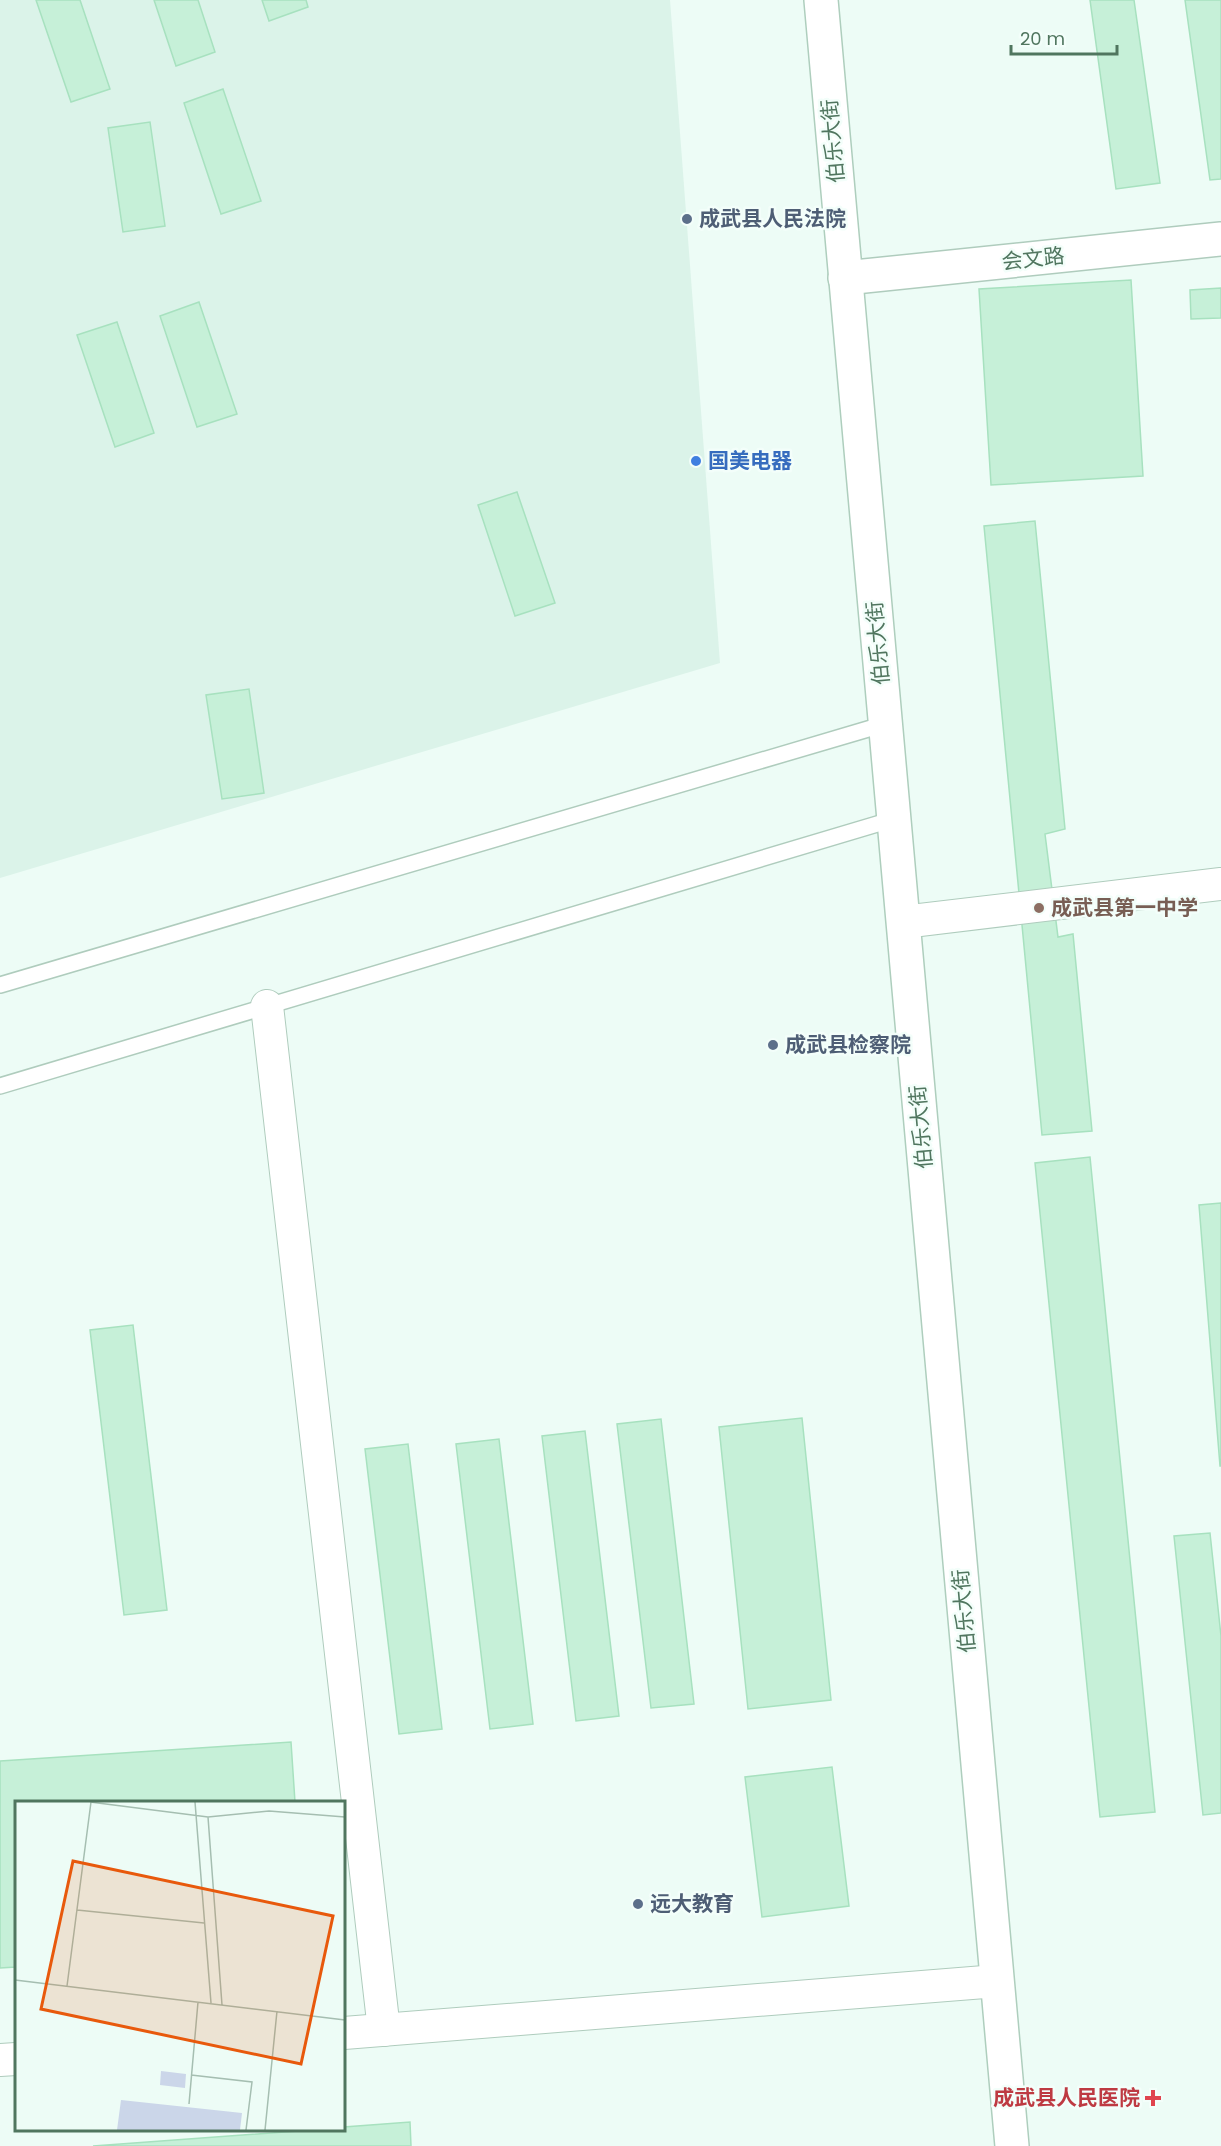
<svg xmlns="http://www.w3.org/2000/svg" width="1221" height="2146" viewBox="0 0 1221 2146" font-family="Poppins,'Noto Sans SC',sans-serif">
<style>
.residential{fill:#dbf3e9}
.building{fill:#c6f0d8;stroke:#a7e1bf;stroke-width:1.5}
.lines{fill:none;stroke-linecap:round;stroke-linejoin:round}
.service-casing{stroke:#afccbd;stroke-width:18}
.minor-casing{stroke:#afccbd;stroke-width:34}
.tertiary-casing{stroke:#afccbd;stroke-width:36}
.secondary-casing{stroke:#aecebd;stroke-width:36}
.service{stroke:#fff;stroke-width:15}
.minor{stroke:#fff;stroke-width:32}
.tertiary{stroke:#fff;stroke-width:33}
.secondary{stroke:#fff;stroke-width:33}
.service-dot{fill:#5c6f8a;stroke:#f3fefa;stroke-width:2}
.shop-dot{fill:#3f7fe0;stroke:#f3fefa;stroke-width:2}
.education-dot{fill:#8d6e63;stroke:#f3fefa;stroke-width:2}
.health-dot{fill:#e0444e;stroke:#f3fefa;stroke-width:2}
.labels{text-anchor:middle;stroke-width:5;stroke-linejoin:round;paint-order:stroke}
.street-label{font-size:21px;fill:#50765f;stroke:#f3fefa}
.service-label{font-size:21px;font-weight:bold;fill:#4e5e75;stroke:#f3fefa;text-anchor:start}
.shop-label{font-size:21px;font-weight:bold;fill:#366cbe;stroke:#f3fefa;text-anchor:start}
.education-label{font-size:21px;font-weight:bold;fill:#785e54;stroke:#f3fefa;text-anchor:start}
.health-label{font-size:21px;font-weight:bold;fill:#be3a42;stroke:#f3fefa;text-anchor:end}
.inset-road{fill:none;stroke:#a5beb1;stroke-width:1.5}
.view{fill:#e8590c;fill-opacity:0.15;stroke:#e8590c;stroke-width:3}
.inset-edge{fill:none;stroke:#50765f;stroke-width:3}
</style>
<rect width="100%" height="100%" fill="#edfcf6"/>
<path class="residential" d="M0 0H670L720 663 0 878Z"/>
<g class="building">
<path d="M36 0H80L110 89 71 102Z"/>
<path d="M154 0H198L215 52 176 66Z"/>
<path d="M262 0H306L308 7 269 21Z"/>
<path d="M1090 0H1134L1160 183 1116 189Z"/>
<path d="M1185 0H1221V179L1210 180Z"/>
<path d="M223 89 261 201 221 214 184 103Z"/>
<path d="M150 122 165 226 123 232 108 128Z"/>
<path d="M1131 280 1143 476 991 485 979 289Z"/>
<path d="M1221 288V318L1191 319 1190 290Z"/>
<path d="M199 302 237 414 197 427 160 316Z"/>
<path d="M117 322 154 433 115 447 77 335Z"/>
<path d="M517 492 555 603 515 616 478 505Z"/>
<path d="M1035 521 1065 829 1045 834 1058 937 1073 934 1092 1131 1042 1135 984 526Z"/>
<path d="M249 689 264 793 222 799 206 695Z"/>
<path d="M1090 1157 1155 1812 1100 1817 1035 1163Z"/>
<path d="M1221 1203V1466H1220L1199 1205Z"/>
<path d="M133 1325 167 1610 124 1615 90 1330Z"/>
<path d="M802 1418 831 1700 748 1709 719 1427Z"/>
<path d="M661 1419 694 1704 651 1708 617 1424Z"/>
<path d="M585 1431 619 1716 576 1721 542 1436Z"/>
<path d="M499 1439 533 1724 490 1729 456 1444Z"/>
<path d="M408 1444 442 1729 399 1734 365 1449Z"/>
<path d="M1210 1533 1221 1636V1813L1203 1815 1174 1536Z"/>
<path d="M291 1742 295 1802H16V1967L0 1968V1761Z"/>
<path d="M832 1767 849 1906 762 1917 745 1777Z"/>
<path d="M410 2122 411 2146H93L312 2130H344V2127Z"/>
</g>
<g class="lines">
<g class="service-casing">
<g id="service">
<path d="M0 985 885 724"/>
<path d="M0 1086 894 819"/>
</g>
</g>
<g class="minor-casing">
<g id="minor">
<path d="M903 922 1221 884"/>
<path d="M267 1006 384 2030"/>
<path d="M344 2033 997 1981"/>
<path d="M0 2060 16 2059"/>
</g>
</g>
<g class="tertiary-casing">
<path id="tertiary" d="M845 278 1221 239"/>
</g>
<g class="secondary-casing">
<path id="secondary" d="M821 0 1012 2146"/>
</g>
<use href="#service" class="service"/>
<use href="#minor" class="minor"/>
<use href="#tertiary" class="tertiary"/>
<use href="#secondary" class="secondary"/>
</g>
<g class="service-dot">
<circle cx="687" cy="219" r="6"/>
<circle cx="773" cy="1045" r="6"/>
<circle cx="638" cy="1904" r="6"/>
</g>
<circle class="shop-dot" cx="696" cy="461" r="6"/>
<circle class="education-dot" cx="1039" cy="908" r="6"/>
<path class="health-dot" d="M1150 2089h6v6h6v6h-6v6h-6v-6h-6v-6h6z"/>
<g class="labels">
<g class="street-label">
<text transform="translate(833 141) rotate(-95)" y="7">伯乐大街</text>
<text transform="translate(1033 259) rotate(-6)" y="7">会文路</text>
<text transform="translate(878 643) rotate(-95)" y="7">伯乐大街</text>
<text transform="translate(921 1127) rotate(-95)" y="7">伯乐大街</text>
<text transform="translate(964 1611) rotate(-95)" y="7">伯乐大街</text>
</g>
<g class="service-label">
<text x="699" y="226">成武县人民法院</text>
<text x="785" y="1052">成武县检察院</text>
<text x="650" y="1911">远大教育</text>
</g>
<g class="shop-label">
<text x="708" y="468">国美电器</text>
</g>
<g class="education-label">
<text x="1051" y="915">成武县第一中学</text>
</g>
<g class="health-label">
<text x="1140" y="2105">成武县人民医院</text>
</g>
</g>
<g transform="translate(15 1801)">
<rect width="330" height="330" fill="#edfcf6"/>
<path d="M146 270 171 273 170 287 145 284ZM106 299 227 312 225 329H102Z" fill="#cbd6e9"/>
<path class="inset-road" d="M75 1 193 16 254 10 330 16M180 1 196 202M193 16 207 204M62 109 189 122M0 179 330 219M52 185 76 1M176 274 237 281 231 329M174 303 183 201M250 329 262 210"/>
<path class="view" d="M58 60 318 115 286 263 26 208Z"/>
<rect width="330" height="330" class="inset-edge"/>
</g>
<path d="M1011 45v9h106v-9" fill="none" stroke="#50765f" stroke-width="3"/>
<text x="1020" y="45" font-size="18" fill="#50765f" stroke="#f3fefa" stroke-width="4.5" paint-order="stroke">20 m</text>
</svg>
